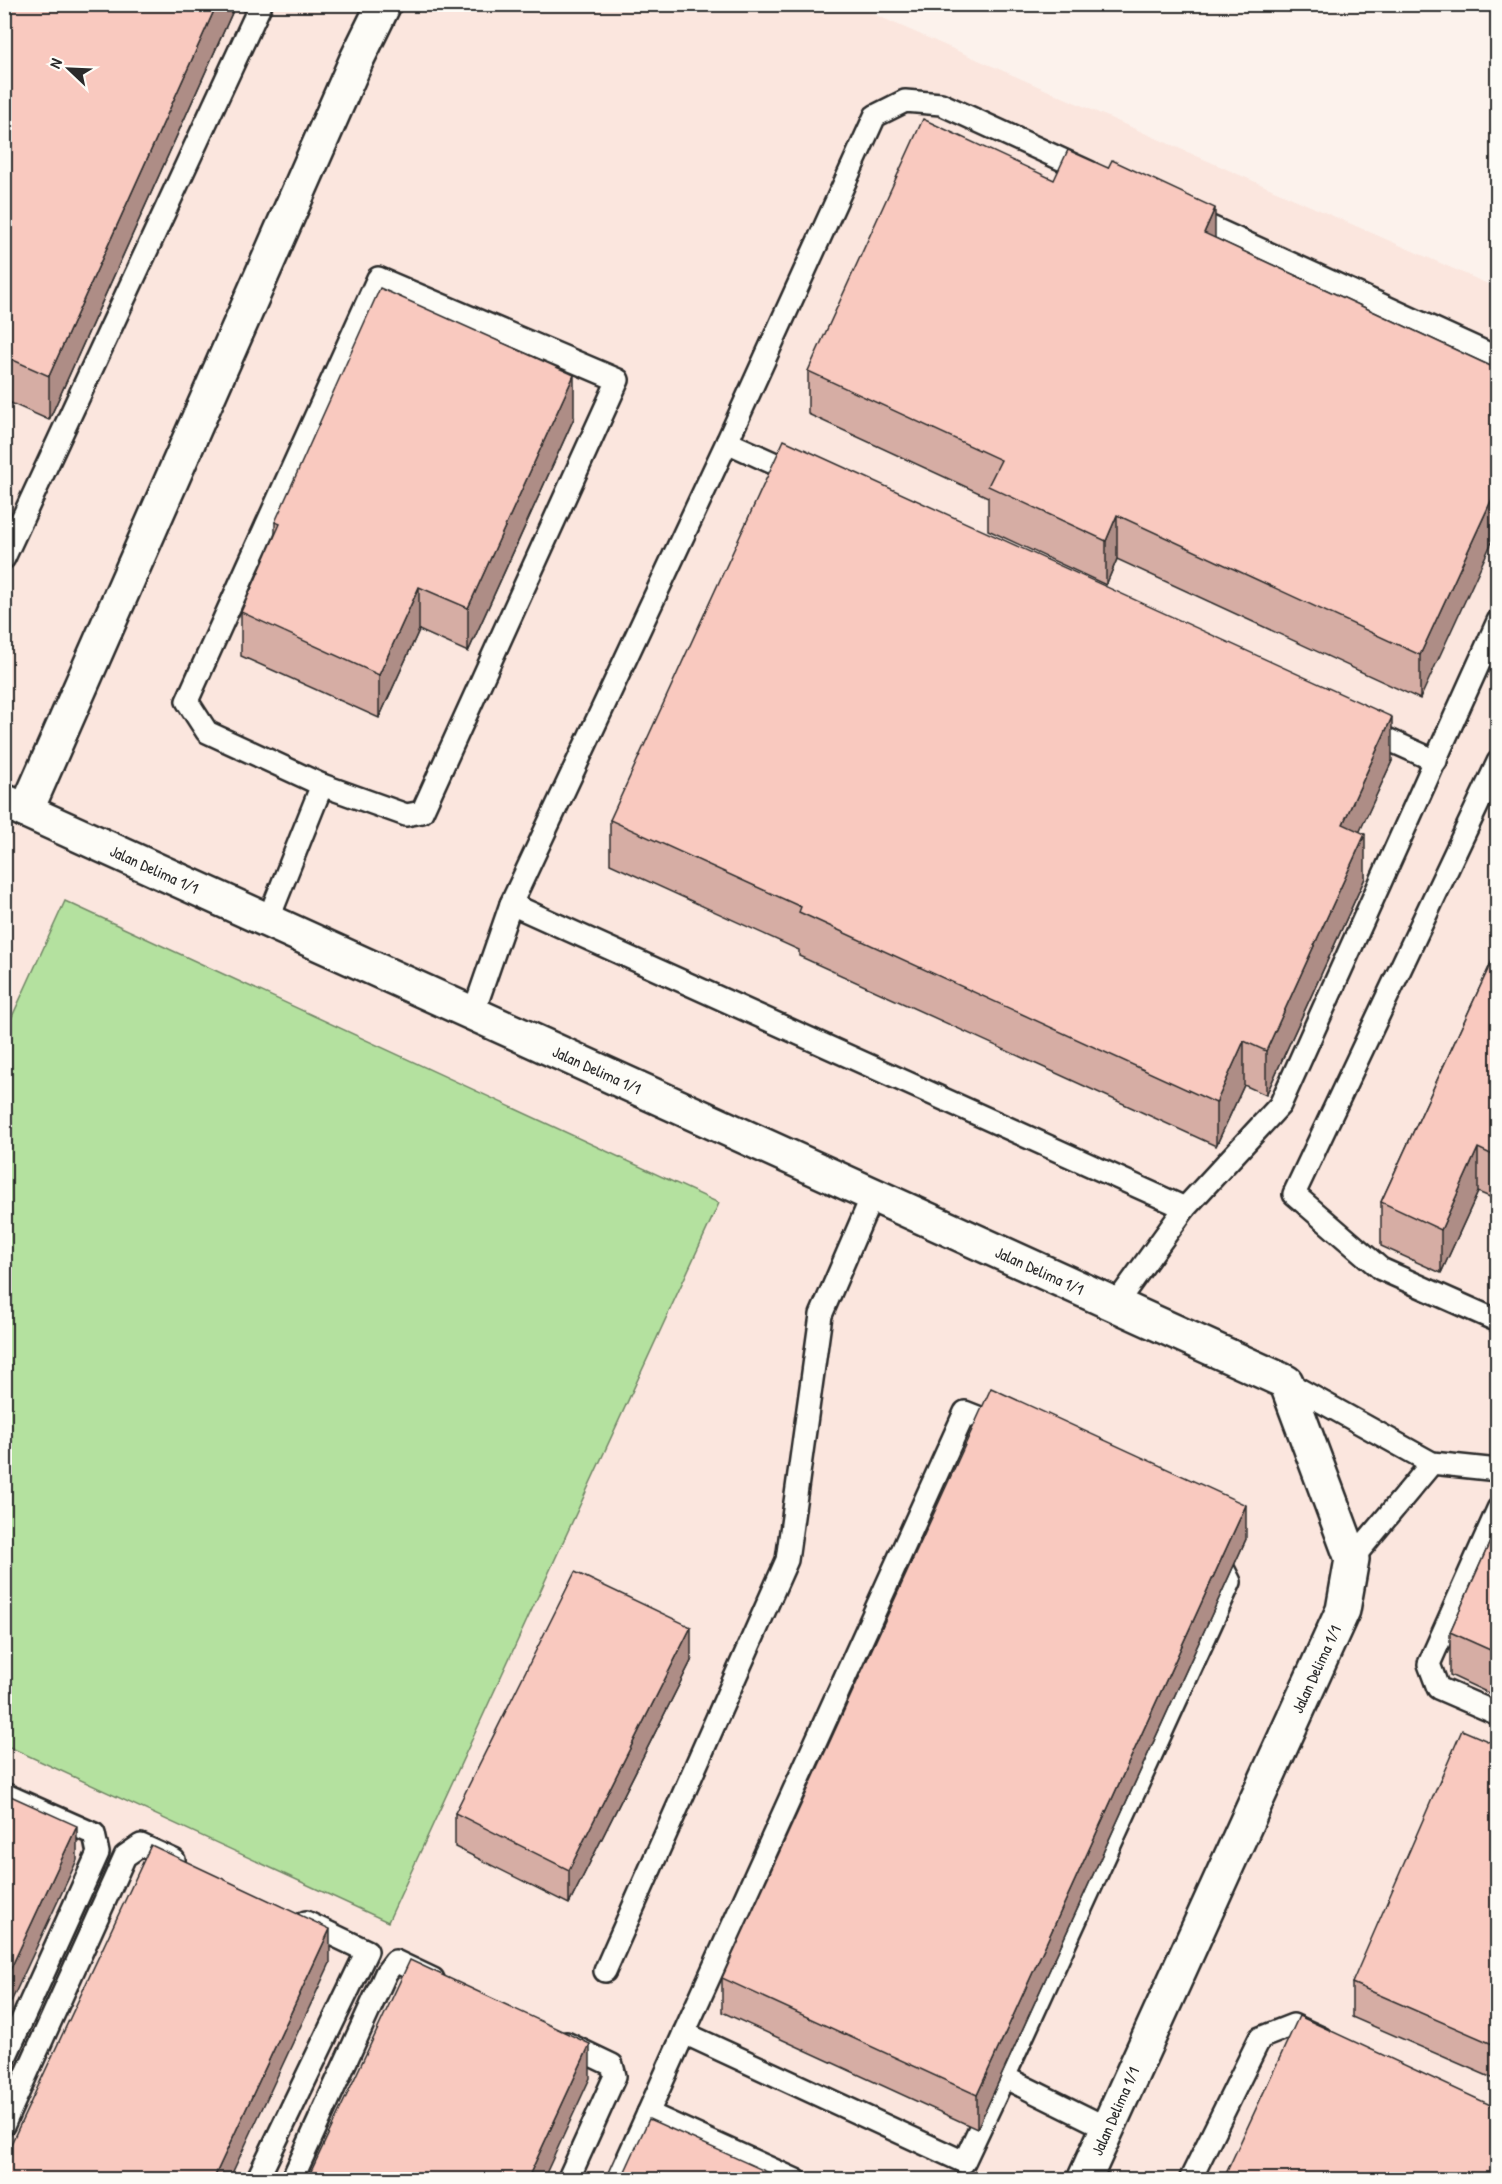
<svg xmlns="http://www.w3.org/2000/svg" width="1502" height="2184" viewBox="0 0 1502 2184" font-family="'Patrick Hand',sans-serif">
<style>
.built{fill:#fbe6de}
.green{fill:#b4e19f;stroke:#708665;stroke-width:1.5}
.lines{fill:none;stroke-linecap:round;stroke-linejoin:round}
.service-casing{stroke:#2b2b2b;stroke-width:26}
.minor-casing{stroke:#2b2b2b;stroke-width:38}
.tertiary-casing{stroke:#2b2b2b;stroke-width:38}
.service{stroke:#fdfcf7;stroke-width:21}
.minor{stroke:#fdfcf7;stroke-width:33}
.tertiary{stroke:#fdfcf7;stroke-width:33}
.wall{fill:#d6ada4;stroke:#2b2b2b;stroke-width:1.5}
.shaded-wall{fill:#ae8d86;stroke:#2b2b2b;stroke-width:1.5}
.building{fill:#f9c9bf;stroke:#2b2b2b;stroke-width:1.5}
.labels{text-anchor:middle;stroke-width:6;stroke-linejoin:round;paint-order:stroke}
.street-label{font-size:16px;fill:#2b2b2b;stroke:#fdfcf7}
</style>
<rect width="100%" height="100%" fill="#fcf2ec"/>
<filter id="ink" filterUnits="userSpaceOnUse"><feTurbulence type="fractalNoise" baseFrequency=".0167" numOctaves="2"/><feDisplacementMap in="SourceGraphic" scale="12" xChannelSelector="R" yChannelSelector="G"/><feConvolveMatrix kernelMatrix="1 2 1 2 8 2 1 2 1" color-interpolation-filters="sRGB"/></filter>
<g filter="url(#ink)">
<path class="built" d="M5 5H853L1497 288V2179L5 2180Z"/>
<path class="green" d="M65 901 719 1203 388 1922 5 1745V1032Z"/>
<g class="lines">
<g class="service-casing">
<g id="service">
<path d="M1089 172 941 104 905 101 875 116 727 442 511 904 1185 1208"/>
<path d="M1189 217 1498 358"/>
<path d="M378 278 618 380 422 812 406 815 322 785 207 732 187 701Z"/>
<path d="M727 442 800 475"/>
<path d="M4 558 261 4"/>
<path d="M1367 730 1436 761"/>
<path d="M1498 762 1294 1194 1381 1269 1498 1321"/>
<path d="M268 920 322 785"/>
<path d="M473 1014 511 904"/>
<path d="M1115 1305 1185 1208 1280 1105 1498 621"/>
<path d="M1286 1382 1432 1463 1498 1470"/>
<path d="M1003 1427 965 1412 684 2033 964 2162 1004 2077"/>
<path d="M1498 1509 1429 1664 1438 1688 1498 1714"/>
<path d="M1352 1559 1432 1463"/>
<path d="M4 1794 94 1834 98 1853 4 2060"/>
<path d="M605 1971 787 1560 821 1315 873 1194"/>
<path d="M566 2043 612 2065 615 2076 568 2180"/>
<path d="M648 2113 796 2180"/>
<path d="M4 2124 125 1856 141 1845 174 1860"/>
<path d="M1107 2128 1004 2077 1230 1582 1215 1552"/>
<path d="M257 2180 367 1951 306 1922"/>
<path d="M292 2180 386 1973 395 1961 433 1979"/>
<path d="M618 2180 684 2033"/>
<path d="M1190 2180 1260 2038 1293 2025 1321 2038"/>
</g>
</g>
<g class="minor-casing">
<path id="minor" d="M26 811 356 61 384 4"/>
</g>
<g class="tertiary-casing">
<g id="tertiary">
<path id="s1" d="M4 801 1286 1382 1352 1559 1343 1610 1084 2180"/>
</g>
</g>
<use href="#service" class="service"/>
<use href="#minor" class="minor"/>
<use href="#tertiary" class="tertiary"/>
</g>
<g class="wall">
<path d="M4 4H236L49 420 4 400Z"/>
<path d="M1054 180 1215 238 1497 369 1420 699 1117 559 1106 585 988 530V497L808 414V371Z"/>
<path d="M574 418 468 652 419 630 379 718 241 656V612L275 535V522Z"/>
<path d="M1392 761 1359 832 1365 878 1266 1095 1244 1085 1216 1146 799 956V950L610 864V820Z"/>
<path d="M1497 950V1200L1478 1192 1441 1273 1381 1246V1202Z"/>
<path d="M1497 1526V1697L1450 1675V1632Z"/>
<path d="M1246 1539 977 2129 722 2012V1978Z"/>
<path d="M691 1661 569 1904 455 1847V1813Z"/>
<path d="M1497 1745V2080L1352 2017V1983Z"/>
</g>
<g class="shaded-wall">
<path d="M217 4H236L49 420V376Z"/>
<path d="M1215 208V251L1204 233Z"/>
<path d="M574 375V418L468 652V608Z"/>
<path d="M1497 488V531L1420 699V655Z"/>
<path d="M1117 515V559L1106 585V541Z"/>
<path d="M419 587V630L379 718V675Z"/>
<path d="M1392 717V761L1343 868V824Z"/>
<path d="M1365 834V878L1266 1095V1051Z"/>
<path d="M1244 1041V1085L1216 1146V1103Z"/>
<path d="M1478 1148V1192L1441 1273V1230Z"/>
<path d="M1246 1505V1539L977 2129V2095Z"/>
<path d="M691 1627V1661L569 1904V1870Z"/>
<path d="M77 1826V1860L4 2017V1983Z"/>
<path d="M330 1929V1963L229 2180H213Z"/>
<path d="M590 2044V2078L543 2180H527Z"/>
</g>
<g class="building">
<path d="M4 4H217L49 376 4 356Z"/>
<path d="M923 119 1054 180 1068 150 1108 168 1112 160 1215 208 1204 233 1497 369V488L1420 655 1117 515 1106 541 988 486 1001 460 808 371Z"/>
<path d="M380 288 574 375 468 608 419 587 379 675 241 612 280 524 275 522Z"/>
<path d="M784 440 1392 717 1343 824 1365 834 1266 1051 1244 1041 1216 1103 799 912 801 907 610 820Z"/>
<path d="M1497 950V1157L1478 1148 1441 1230 1381 1202Z"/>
<path d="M991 1388 1246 1505 977 2095 722 1978Z"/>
<path d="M1497 1526V1653L1450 1632Z"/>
<path d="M575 1572 691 1627 569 1870 455 1813Z"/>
<path d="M1462 1730 1497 1745V2046L1352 1983Z"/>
<path d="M4 1793 77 1826 4 1983Z"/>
<path d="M151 1845 330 1929 213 2180H4V2159Z"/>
<path d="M410 1960 590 2044 527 2180H307Z"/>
<path d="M1299 2016 1497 2108V2180H1223Z"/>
<path d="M649 2119 785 2180H621Z"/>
</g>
</g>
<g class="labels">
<g class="street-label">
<text dy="6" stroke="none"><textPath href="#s1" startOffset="165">Jalan Delima 1/1</textPath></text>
<text dy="6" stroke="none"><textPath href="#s1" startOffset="651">Jalan Delima 1/1</textPath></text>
<text dy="6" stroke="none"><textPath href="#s1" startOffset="1137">Jalan Delima 1/1</textPath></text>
<text transform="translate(1316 1669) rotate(-65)" y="6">Jalan Delima 1/1</text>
<text transform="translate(1115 2111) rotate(-66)" y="6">Jalan Delima 1/1</text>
</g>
</g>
<rect width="1502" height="2184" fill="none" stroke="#fdfcf7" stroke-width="24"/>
<rect x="12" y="12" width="1478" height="2160" fill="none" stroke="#2b2b2b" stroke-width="2" filter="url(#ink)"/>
<g transform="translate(69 69) rotate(293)" stroke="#fdfcf7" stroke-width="4.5" paint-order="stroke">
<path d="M0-4.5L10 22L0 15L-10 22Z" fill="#2b2b2b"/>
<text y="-9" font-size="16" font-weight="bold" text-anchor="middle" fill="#2b2b2b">N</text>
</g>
</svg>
